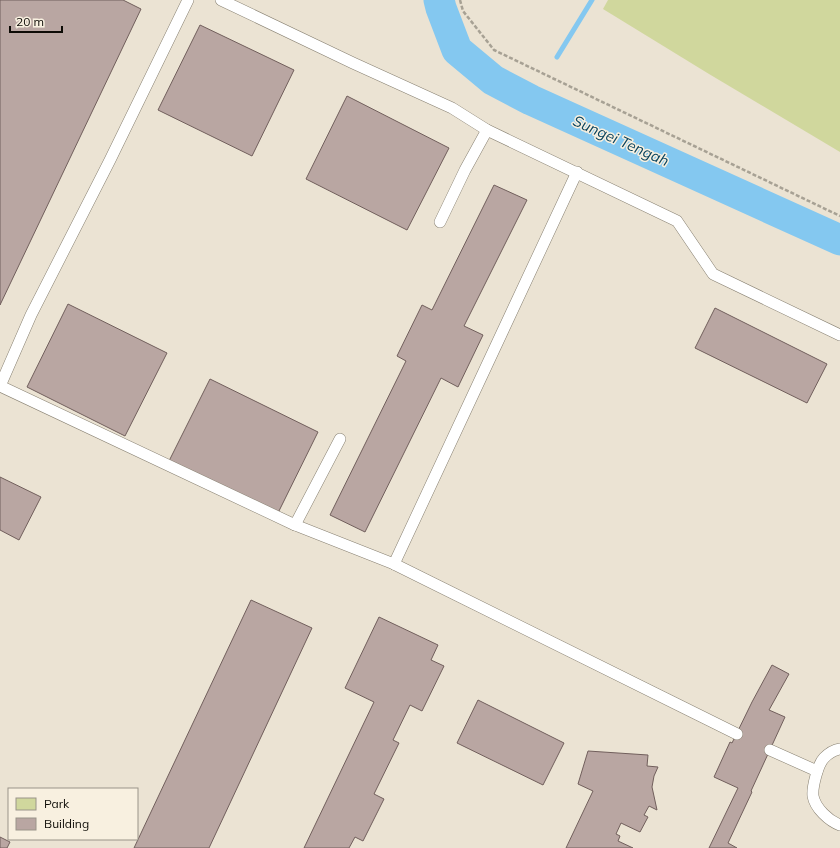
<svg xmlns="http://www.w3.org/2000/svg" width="840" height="848" viewBox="0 0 840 848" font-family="Mulish,sans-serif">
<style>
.green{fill:#d0d79d}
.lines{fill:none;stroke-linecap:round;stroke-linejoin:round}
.stream{stroke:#84c8f0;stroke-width:5}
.river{stroke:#84c8f0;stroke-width:31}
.building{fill:#b9a6a2;stroke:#715f5c}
.lane-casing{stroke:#888172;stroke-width:12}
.path{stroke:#a7a194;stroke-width:2.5;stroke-dasharray:4 2;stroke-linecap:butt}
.lane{stroke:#fff;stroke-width:11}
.labels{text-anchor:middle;stroke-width:3;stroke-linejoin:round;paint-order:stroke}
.water-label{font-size:15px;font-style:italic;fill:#09435d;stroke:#f8f0e0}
</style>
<rect width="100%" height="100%" fill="#ebe3d3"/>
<path class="green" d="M608 0H840V152L709 74 603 9Z"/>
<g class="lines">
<path class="stream" d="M557 57 592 0"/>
<path class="river" d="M439 0 441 8 457 50 493 80 531 100 840 240"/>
</g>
<g class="building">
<path d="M0 0H123L141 9 0 305Z"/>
<path d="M200 25 294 70 252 156 158 110Z"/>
<path d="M347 96 449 148 407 230 306 179Z"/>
<path d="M494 185 527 200 464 326 483 335 458 387 441 378 365 532 330 515 406 361 397 356 422 305 432 310Z"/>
<path d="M68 304 167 353 125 436 27 387Z"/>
<path d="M715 308 827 364 807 403 695 348Z"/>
<path d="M210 379 318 432 277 515 169 461Z"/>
<path d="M0 477 41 497 19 540 0 530Z"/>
<path d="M251 600 312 628 209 848H134Z"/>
<path d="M379 617 438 645 431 660 444 666 422 711 410 705 393 740 399 743 374 794 384 799 363 841 355 837 349 848H304L374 702 345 688Z"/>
<path d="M772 665 789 674 769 710 785 717 751 791 752 792 728 843 737 848H709L738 788 714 777 730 742 732 743 752 702Z"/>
<path d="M478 700 564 743 543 785 457 743Z"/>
<path d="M588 751 648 755 647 766 658 767 654 776 652 787 657 810 649 806 644 815 648 817 640 832 621 823 616 834 620 836 618 841 633 848H566L593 791 578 784Z"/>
<path d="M0 837 10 842 7 848H0Z"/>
</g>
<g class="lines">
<g class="lane-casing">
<g id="lane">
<path d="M221 0 353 63 452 108 487 130 677 221 713 274 840 335"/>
<path d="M440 222 465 170 487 130"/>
<path d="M0 386 295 525 394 564 737 734"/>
<path d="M0 386 31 315 110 160 188 0"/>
<path d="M295 525 340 439"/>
<path d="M394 564 577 172"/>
<path d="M840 749C834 750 829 753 824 758 818 764 812 787 813 796 815 808 829 821 840 825"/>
<path d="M770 750 817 771"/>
</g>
</g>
<path class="path" d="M460 0 463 11 494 50 840 216"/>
<use href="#lane" class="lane"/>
</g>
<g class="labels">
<g class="water-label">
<text transform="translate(621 141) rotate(24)" y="5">Sungei Tengah</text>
</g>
</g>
<rect x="8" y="788" width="130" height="52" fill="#f8f0e0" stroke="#9a9489"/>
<rect x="16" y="798" width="20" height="12" fill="#d0d79d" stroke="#9a9489"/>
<text x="44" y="808" font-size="12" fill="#0d0b06">Park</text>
<rect x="16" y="818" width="20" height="12" fill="#b9a6a2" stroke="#9a9489"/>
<text x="44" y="828" font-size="12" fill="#0d0b06">Building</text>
<path d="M10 26v6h52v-6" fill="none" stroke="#0d0b06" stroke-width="2"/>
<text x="16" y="26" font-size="12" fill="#0d0b06" stroke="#f8f0e0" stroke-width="3" paint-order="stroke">20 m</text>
</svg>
